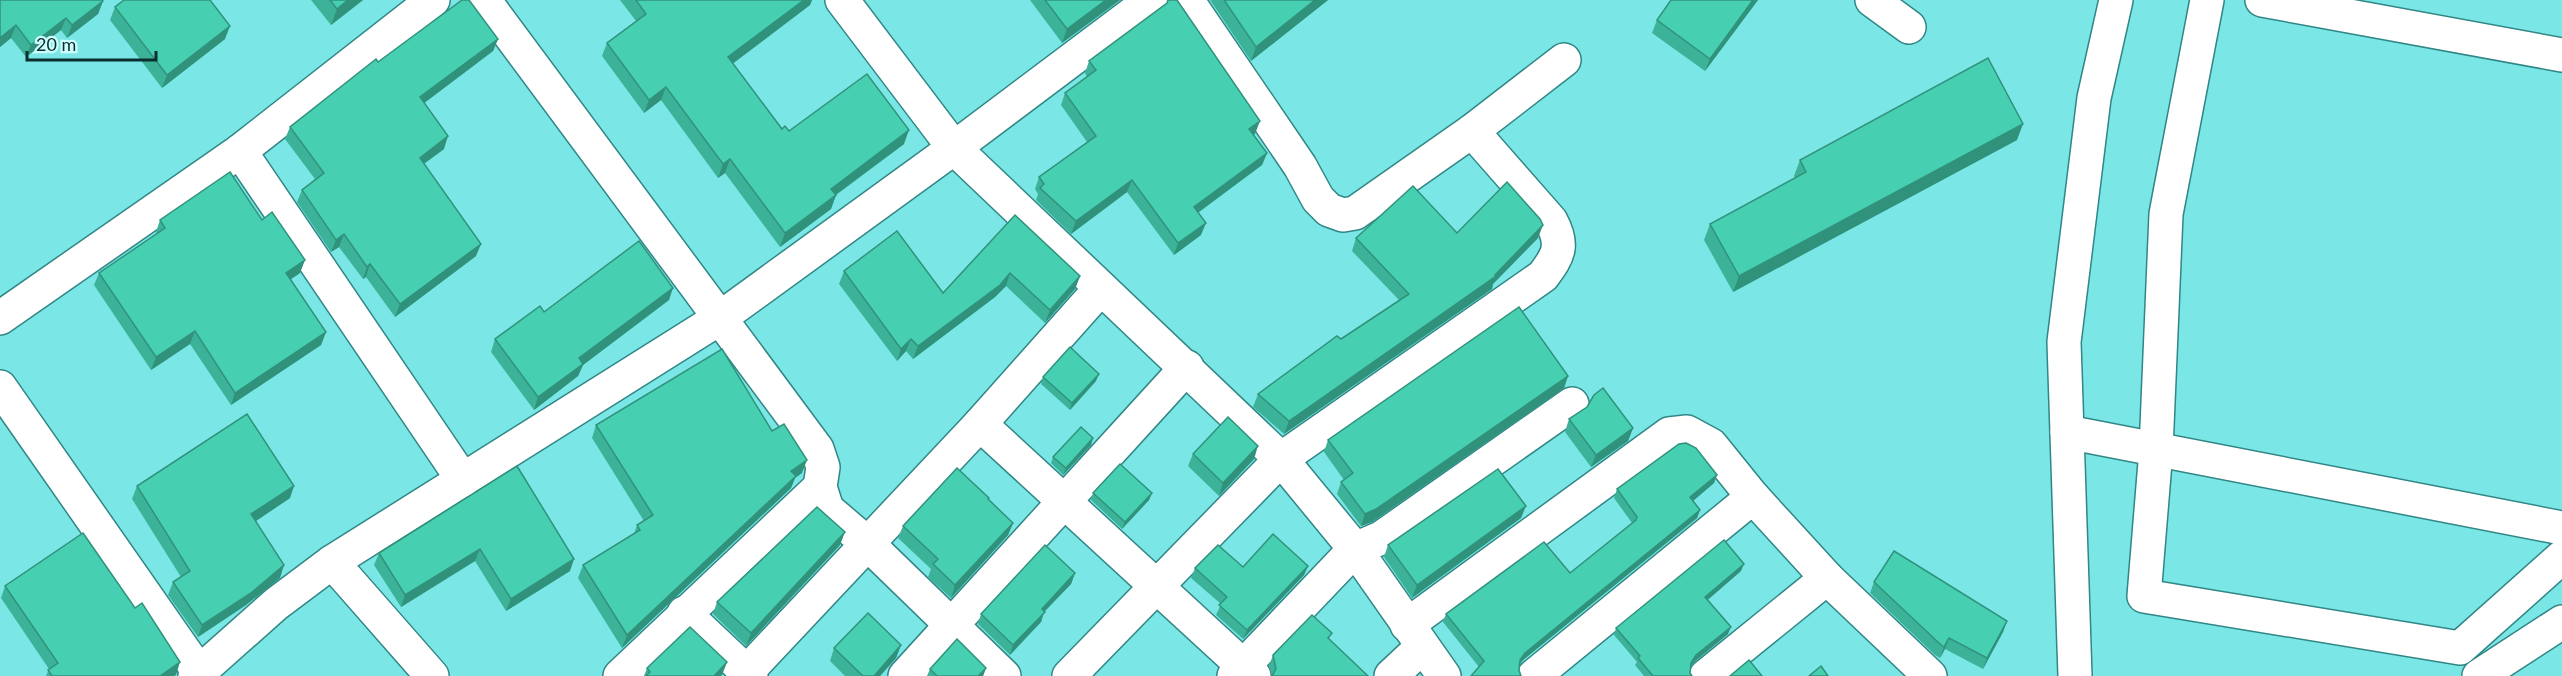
<svg xmlns="http://www.w3.org/2000/svg" width="2562" height="676" viewBox="0 0 2562 676" font-family="Lato,sans-serif">
<style>
.lines{fill:none;stroke-linecap:round;stroke-linejoin:round}
.minor-casing{stroke:#318686;stroke-width:36}
.minor{stroke:#fff;stroke-width:33}
.wall{fill:#3cb398}
.shaded-wall{fill:#31927c}
.building{fill:#46d0b1;stroke:#31927c;stroke-width:1.5}
</style>
<rect width="100%" height="100%" fill="#7ae7e6"/>
<g class="lines">
<g class="minor-casing">
<g id="minor">
<path d="M484 0 817 449 823 467 820 487 827 509 868 544 1004 676"/>
<path d="M842 0 954 148 1281 459 1355 549 1444 676"/>
<path d="M1187 0 1300 166 1318 199 1329 210 1343 215 1355 213 1472 131 1564 60"/>
<path d="M1872 0 1909 27"/>
<path d="M2207 0 2166 214 2156 450 2144 596 2460 648 2562 557"/>
<path d="M2262 0 2562 55"/>
<path d="M240 151 463 480"/>
<path d="M0 318 240 151 433 0"/>
<path d="M0 387 199 672"/>
<path d="M980 424 1254 676"/>
<path d="M2067 432 2562 528"/>
<path d="M332 562 432 676"/>
<path d="M1827 578 1930 676"/>
<path d="M684 613 751 676"/>
<path d="M1407 625 1669 434 1687 432 1711 445 1753 497 1827 578 1706 676"/>
<path d="M195 676 276 604 332 562 720 318 954 148 1151 0"/>
<path d="M620 676 820 487"/>
<path d="M743 676 980 424 1101 288"/>
<path d="M905 676 1187 367"/>
<path d="M1069 676 1281 459 1543 276C1559 255 1564 245 1551 221L1472 131"/>
<path d="M1234 676 1355 549 1381 538 1572 404"/>
<path d="M1391 676 1422 647"/>
<path d="M1534 676 1753 497"/>
<path d="M2075 676 2064 342 2094 98 2116 0"/>
<path d="M2479 676 2562 622"/>
</g>
</g>
<use href="#minor" class="minor"/>
</g>
<g class="wall">
<path d="M0 0 103 1 98 14 67 38 61 30 26 57 11 38 0 47Z"/>
<path d="M311 0H363L331 25Z"/>
<path d="M620 0H812L810 5 733 63 782 129 789 131 904 144 836 195 831 209 780 247 725 173 718 178 661 100 644 113 602 56 607 43 636 21Z"/>
<path d="M1030 0H1120L1062 43Z"/>
<path d="M1210 0H1328L1251 61Z"/>
<path d="M1758 0 1705 71 1652 33 1657 20Z"/>
<path d="M115 7 225 39 162 88 110 20Z"/>
<path d="M498 39 493 51 424 103 444 149 424 164 476 256 395 317 366 277 363 279 339 247 331 252 297 202 302 190 315 179 285 139 290 127 378 62Z"/>
<path d="M1089 61 1255 134 1253 135 1267 153 1262 165 1198 213 1201 235 1174 255 1127 192 1071 234 1036 200 1038 194 1035 189 1039 177 1087 142 1061 105 1065 93 1087 77 1085 73Z"/>
<path d="M2017 140 1733 292 1704 240 1710 224 1795 178 1794 176 1800 160Z"/>
<path d="M1015 215 1080 276 1075 289 1045 323 1006 286 995 297 913 359 906 351 897 361 839 284 844 271 943 293Z"/>
<path d="M160 220H262L300 273 291 279 326 332 321 345 231 405 190 344 151 370 94 285 99 273 157 234 156 232Z"/>
<path d="M1457 233 1538 238 1493 284 1492 289 1284 434 1253 407 1258 394 1399 300 1352 251 1356 238Z"/>
<path d="M669 300 583 365 578 376 534 410 491 352 495 339 544 312Z"/>
<path d="M1568 376 1564 388 1372 522 1361 526 1337 494 1341 482 1344 480 1324 452 1328 440Z"/>
<path d="M1043 377 1096 381 1070 410 1041 384Z"/>
<path d="M1587 407 1633 428 1628 441 1591 467 1565 432 1569 419Z"/>
<path d="M596 425 772 431 802 473 795 478 791 488 622 648 578 578 583 565 634 534 637 525 644 521 592 438Z"/>
<path d="M1091 445 1063 475 1051 463 1053 457Z"/>
<path d="M1193 454 1254 459 1219 496 1188 466Z"/>
<path d="M517 466 570 571 506 611 475 561 401 607 374 565 379 553Z"/>
<path d="M1717 475 1714 483 1693 501 1700 510 1697 518 1522 661 1519 666V670L1479 667 1443 622 1446 614 1570 573 1632 523 1614 498 1617 489Z"/>
<path d="M137 486 290 498 256 521 280 578 246 605 198 637 168 595 173 582 181 577 132 499Z"/>
<path d="M1093 493H1152L1149 500 1122 529 1091 500Z"/>
<path d="M988 500 1013 523 1008 535 951 598 928 577 931 569 898 538 903 526Z"/>
<path d="M1521 518 1412 598 1384 557 1388 545Z"/>
<path d="M840 545 746 646 713 614 717 602Z"/>
<path d="M1308 566 1304 575 1243 639 1216 615 1221 604 1191 578 1195 568Z"/>
<path d="M1741 571 1707 600 1728 634 1694 662 1691 667 1690 673 1692 676H1644L1635 665 1637 662 1614 635 1616 628Z"/>
<path d="M1075 573 1071 584 1044 612 1041 622 1010 655 978 624 981 614Z"/>
<path d="M1874 582 2007 621 2003 632 1983 669 1945 649 1940 658 1935 655 1870 593Z"/>
<path d="M5 586 176 675 174 676H46L49 669 1 598Z"/>
<path d="M1330 640 1368 676H1272L1269 666 1273 655Z"/>
<path d="M901 645 896 658 880 676H845L830 661 834 648Z"/>
<path d="M727 662 721 676H644L647 668Z"/>
<path d="M986 668 983 676H927L930 669Z"/>
</g>
<g class="shaded-wall">
<path d="M348 0H363L331 25 337 9Z"/>
<path d="M804 0H812L810 5 723 71 728 57Z"/>
<path d="M1106 0H1120L1062 43 1067 29Z"/>
<path d="M1315 0H1328L1251 61 1256 47Z"/>
<path d="M1753 0H1758L1705 71 1710 59Z"/>
<path d="M103 1 98 14 67 38 72 25Z"/>
<path d="M66 18 61 30 26 57 31 45Z"/>
<path d="M16 25 11 38 0 47V38Z"/>
<path d="M230 26 225 39 162 88 167 75Z"/>
<path d="M498 39 493 51 415 110 420 97Z"/>
<path d="M666 87 661 100 644 113 649 100Z"/>
<path d="M1260 121 1255 134 1245 141 1249 129Z"/>
<path d="M2023 124 2017 140 1733 292 1739 276Z"/>
<path d="M909 130 904 144 826 202 831 189Z"/>
<path d="M448 136 444 149 415 170 420 158Z"/>
<path d="M1267 153 1262 165 1189 219 1194 207Z"/>
<path d="M730 159 725 173 718 178 723 164Z"/>
<path d="M1132 180 1127 192 1071 234 1076 221Z"/>
<path d="M836 195 831 209 780 247 785 233Z"/>
<path d="M1206 223 1201 235 1174 255 1178 243Z"/>
<path d="M1543 225 1538 238 1493 284 1492 289 1284 434 1289 421 1495 275Z"/>
<path d="M344 234 339 247 331 252 336 240Z"/>
<path d="M481 244 476 256 395 317 400 304Z"/>
<path d="M305 260 300 273 282 285 286 273Z"/>
<path d="M370 264 366 277 363 279 367 267Z"/>
<path d="M1010 273 1006 286 995 297 913 359 918 346Z"/>
<path d="M1080 276 1075 289 1045 323 1050 310Z"/>
<path d="M673 288 669 300 583 365 578 376 534 410 538 397 579 358Z"/>
<path d="M195 331 190 344 151 370 156 357Z"/>
<path d="M326 332 321 345 231 405 235 393Z"/>
<path d="M911 339 906 351 897 361 901 349Z"/>
<path d="M1099 374 1096 381 1070 410 1072 403Z"/>
<path d="M1568 376 1564 388 1372 522 1361 526 1365 514Z"/>
<path d="M1633 428 1628 441 1591 467 1596 455Z"/>
<path d="M1093 438 1091 445 1063 475 1066 468Z"/>
<path d="M1258 446 1254 459 1219 496 1223 483Z"/>
<path d="M807 460 802 473 795 478 791 488 622 648 627 635 791 471Z"/>
<path d="M1717 475 1714 483 1687 506 1690 497Z"/>
<path d="M294 486 290 498 247 527 251 514Z"/>
<path d="M1152 493 1149 500 1122 529 1125 522Z"/>
<path d="M1526 506 1521 518 1412 598 1417 585Z"/>
<path d="M1700 510 1697 518 1522 661 1517 669 1520 660 1525 653Z"/>
<path d="M1013 523 1008 535 951 598 955 585Z"/>
<path d="M845 532 840 545 746 646 751 633Z"/>
<path d="M480 549 475 561 401 607 405 595Z"/>
<path d="M574 559 570 571 506 611 511 599Z"/>
<path d="M1744 564 1741 571 1703 604 1705 597Z"/>
<path d="M284 565 280 578 246 605 198 637 202 625Z"/>
<path d="M1308 566 1304 575 1243 639 1247 630Z"/>
<path d="M1075 573 1071 584 1044 612 1041 622 1010 655 1013 645 1042 609Z"/>
<path d="M2007 621 2003 632 1983 669 1987 658Z"/>
<path d="M1731 627 1728 634 1694 662 1688 670 1691 663 1696 655Z"/>
<path d="M1949 638 1945 649 1940 658 1944 647Z"/>
<path d="M901 645 896 658 880 676H874Z"/>
<path d="M180 662 176 675 174 676H160Z"/>
<path d="M727 662 722 675 721 676H714Z"/>
<path d="M986 668 983 676H978Z"/>
</g>
<g class="building">
<path d="M0 0H102L103 1 72 25 66 18 31 45 16 25 0 38Z"/>
<path d="M124 0H210L230 26 167 75 115 7Z"/>
<path d="M330 0H348L337 9Z"/>
<path d="M462 0H469L498 39 420 97 448 136 420 158 481 244 400 304 370 264 367 267 344 234 336 240 302 190 324 173 290 127 376 59 378 62Z"/>
<path d="M636 0H804L728 57 782 129 785 126 789 131 867 74 909 130 831 189 836 195 785 233 730 159 723 164 666 87 649 100 607 43 646 14Z"/>
<path d="M1045 0H1106L1067 29Z"/>
<path d="M1168 0H1177L1260 121 1249 129 1267 153 1194 207 1206 223 1178 243 1132 180 1076 221 1040 188 1044 184 1039 177 1096 136 1065 93 1096 70 1089 61 1167 3Z"/>
<path d="M1224 0H1315L1256 47Z"/>
<path d="M1671 0H1753L1710 59 1657 20Z"/>
<path d="M1988 58 2023 124 1739 276 1710 224 1806 172 1800 160Z"/>
<path d="M230 172 262 220 272 212 305 260 286 273 326 332 235 393 195 331 156 357 99 273 165 228 160 220Z"/>
<path d="M1507 182 1540 219 1543 225 1495 275 1496 276 1289 421 1258 394 1337 336 1341 339 1409 294 1356 238 1413 186 1457 233Z"/>
<path d="M1015 215 1080 276 1050 310 1010 273 1000 285 918 346 911 339 901 349 844 271 897 231 943 293Z"/>
<path d="M639 241 673 288 579 358 583 364 538 397 495 339 540 306 544 312Z"/>
<path d="M1519 307 1568 376 1376 509 1365 514 1341 482 1353 473 1328 440Z"/>
<path d="M1070 347 1099 374 1072 403 1043 377Z"/>
<path d="M722 349 772 431 784 424 807 460 791 471 796 476 627 635 583 565 640 530 637 525 653 515 596 425Z"/>
<path d="M1603 388 1633 428 1596 455 1569 419 1587 407 1594 395Z"/>
<path d="M247 414 294 486 251 514 284 565 251 593 202 625 173 582 190 571 137 486Z"/>
<path d="M1228 417 1258 446 1223 483 1193 454Z"/>
<path d="M1081 427 1093 438 1066 468 1053 457Z"/>
<path d="M1686 443 1696 448 1717 475 1690 497 1700 510 1525 653 1520 660 1519 670 1521 676H1471L1484 661 1446 614 1544 542 1570 573 1636 520 1637 517 1617 489 1679 444Z"/>
<path d="M1120 464 1152 493 1125 522 1093 493Z"/>
<path d="M517 466 574 559 511 599 480 549 405 595 379 553Z"/>
<path d="M957 468 989 498 988 499 1013 523 955 585 933 564 938 559 903 526Z"/>
<path d="M1498 469 1526 506 1417 585 1388 545Z"/>
<path d="M817 507 845 532 751 633 717 602Z"/>
<path d="M83 533 135 608 142 603 180 662 160 676H52L48 670 58 663 5 586Z"/>
<path d="M1273 534 1308 566 1247 630 1219 605 1227 597 1195 568 1218 545 1243 567Z"/>
<path d="M1724 540 1744 564 1705 597 1731 627 1696 655 1691 663 1690 673 1692 676H1653L1638 658 1640 656 1616 628Z"/>
<path d="M1045 545 1075 573 1042 609 1045 612 1013 645 981 614Z"/>
<path d="M1894 551 2007 621 1987 658 1949 638 1944 647 1940 644 1874 582Z"/>
<path d="M868 613 901 645 874 676H863L834 648Z"/>
<path d="M1312 615 1332 633 1328 638 1368 676H1272L1276 669 1273 655Z"/>
<path d="M690 627 727 662 714 676H646L650 672 647 668Z"/>
<path d="M957 639 986 668 978 676H937L930 669Z"/>
<path d="M1749 660 1762 676H1730Z"/>
<path d="M1821 666 1828 676H1809Z"/>
</g>
<path d="M27 51v9h129v-9" fill="none" stroke="#0b2f2f" stroke-width="3"/>
<text x="36" y="51" font-size="18" fill="#0b2f2f" stroke="#cdfefd" stroke-width="4.5" paint-order="stroke">20 m</text>
</svg>
